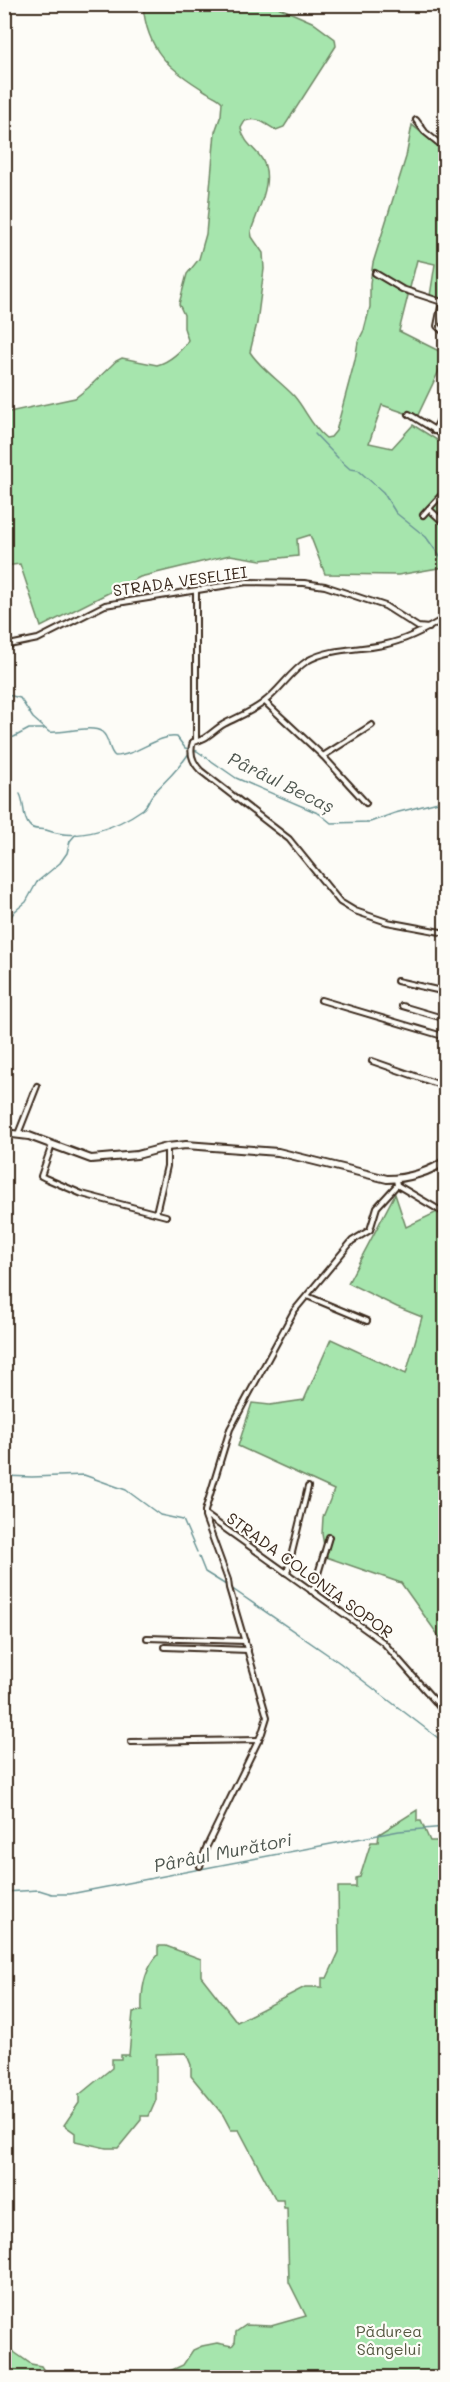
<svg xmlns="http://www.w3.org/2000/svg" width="450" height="2382" viewBox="0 0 450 2382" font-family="Mali,sans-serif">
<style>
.green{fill:#a6e5ad;stroke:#708866;stroke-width:1.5}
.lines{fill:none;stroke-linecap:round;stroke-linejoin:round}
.stream{stroke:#6b9595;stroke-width:1.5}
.minor-casing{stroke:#3b2a1e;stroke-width:8}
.secondary-casing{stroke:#3b2a1e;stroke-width:10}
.minor{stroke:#fdfcf7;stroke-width:4}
.secondary{stroke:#fdfcf7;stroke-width:6}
.labels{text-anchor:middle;stroke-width:4.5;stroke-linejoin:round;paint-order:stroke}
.street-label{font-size:16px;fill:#3b2a1e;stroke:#fdfcf7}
.park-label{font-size:16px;fill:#565942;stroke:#fdfcf7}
.water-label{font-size:18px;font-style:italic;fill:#4f5750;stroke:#fdfcf7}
</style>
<rect width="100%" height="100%" fill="#fdfcf7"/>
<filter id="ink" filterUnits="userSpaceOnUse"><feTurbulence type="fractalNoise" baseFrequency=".0167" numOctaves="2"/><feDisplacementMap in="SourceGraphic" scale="12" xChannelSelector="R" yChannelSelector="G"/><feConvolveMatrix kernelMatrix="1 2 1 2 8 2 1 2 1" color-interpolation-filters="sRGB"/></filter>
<g filter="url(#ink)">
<g class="green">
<path d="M143 5H273L312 22 335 39 336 46 284 127 276 130C265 124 258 116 245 121L241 128C243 140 251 146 259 155 277 176 258 209 251 231L252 237 263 253 264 269 257 323 250 352C261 369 280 381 294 396 306 410 311 426 326 438L331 437 336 431 355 360 358 342 364 330 370 307V283L373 263 406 157 412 125 444 151 446 156 445 302 430 296 435 264 417 260 399 331 445 354V358L417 417 382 405 369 443 392 448 413 425 445 445 444 567 398 575 325 574 310 535 297 539 298 556 261 560 230 555 140 577 41 627 20 564 5 566 4 413 75 398 88 388 116 361 122 358 157 365C169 362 183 350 188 340L184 328V315L179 304 187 274 199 259 206 234 215 132 221 115 222 102C218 97 212 96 207 92 169 69 147 51 143 5Z"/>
<path d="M395 1194 406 1227 437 1212 445 1217V1645L401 1583 326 1557 322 1534 323 1517 334 1490 238 1446 252 1403 270 1405 304 1400 331 1339 406 1374 422 1317 397 1307 348 1283Z"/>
<path d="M417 1810V1821H421L430 1841H445V2377H157L183 2365 193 2350 202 2346 217 2343 232 2346 235 2342 236 2332 246 2325 271 2326 306 2316 289 2282 287 2208H284L283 2200H276L239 2130H231L223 2115 191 2076V2065L186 2053 156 2054V2100L149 2116H141V2120L118 2148H106L75 2141V2133L64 2125 79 2103V2095L112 2068V2059H121V2055H129L133 2012 142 2011C141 1992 144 1970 158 1955V1946H166L201 1959V1976L237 2022 305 1987H322V1978H327L339 1952 338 1887H356V1878L360 1877 371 1842H378L379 1834Z"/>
<path d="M11 2350 31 2364 41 2366 48 2377H5V2358Z"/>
</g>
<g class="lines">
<g class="stream">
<path d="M315 434 338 458"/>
<path d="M340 460 350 469 358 470 383 492 396 513 426 537 446 565"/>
<path d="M4 694 20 698 33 718 49 732C64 734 91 724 102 732 110 738 108 751 115 756 136 756 158 734 177 737L185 748 197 751 236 778 320 814 331 823 370 822 395 813 446 800"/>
<path d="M4 738 14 737 29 729H44"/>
<path d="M20 794C25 803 22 817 29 825 33 831 40 828 46 830 79 842 116 828 143 809 148 805 149 798 153 794 166 780 179 769 189 753"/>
<path d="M4 925 15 911 26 902 37 882 60 863 67 853 70 841 76 834"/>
<path d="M4 1476 32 1477 84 1475 126 1490 160 1515 183 1520 197 1552"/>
<path d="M199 1557 205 1572 226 1585"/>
<path d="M231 1588 340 1663 446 1744"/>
<path d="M4 1892 39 1890 52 1894H70L399 1831 446 1827"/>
</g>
<g class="minor-casing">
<g id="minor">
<path d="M416 120 425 132 446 149"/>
<path d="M375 273 402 289 442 302 437 326 446 334"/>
<path d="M409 414 446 437"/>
<path d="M434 431 446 408"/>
<path d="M429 509 441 520"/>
<path d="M423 515 446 490"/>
<path d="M446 617C426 630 407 640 383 645 358 650 330 648 307 661 290 672 280 690 264 702 252 712 237 717 224 724 212 731 207 740 193 742 189 753 193 763 201 771L289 839 340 902 355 911 387 922 446 933"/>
<path d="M4 646 38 639 105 605 247 582 304 583 325 586 385 606 418 627 429 628"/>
<path d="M265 702 323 756 366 803"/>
<path d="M444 733H446"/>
<path d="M196 741V591"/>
<path d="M323 756 372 725"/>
<path d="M397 981 446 992"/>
<path d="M321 1000 446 1037"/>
<path d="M402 1006 446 1019"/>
<path d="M372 1061 446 1087"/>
<path d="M18 1134 37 1086"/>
<path d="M52 1145 41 1176 45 1178 82 1194 166 1216"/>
<path d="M397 1185 446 1214"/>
<path d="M156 1213 167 1166V1148"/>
<path d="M307 1296 367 1321"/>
<path d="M206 1515 383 1642 435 1701 446 1707"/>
<path d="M287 1573 308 1487"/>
<path d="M311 1591 314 1587 329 1537"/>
<path d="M147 1638 245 1641"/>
<path d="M165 1647 248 1650"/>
<path d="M437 1704 446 1715"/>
<path d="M131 1742 259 1740"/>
<path d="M200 1866 206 1848 262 1733 267 1717 229 1588 228 1580 205 1517V1511L230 1429 294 1311 352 1241 370 1230 377 1207 397 1185 396 1179"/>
</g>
</g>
<g class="secondary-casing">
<path id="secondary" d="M4 1133 29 1136 91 1159 137 1155 167 1147 186 1145 278 1152 387 1179C406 1179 431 1172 446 1160"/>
</g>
<use href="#minor" class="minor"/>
<use href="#secondary" class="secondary"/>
</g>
</g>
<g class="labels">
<g class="street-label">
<text transform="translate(180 581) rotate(-8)" y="6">STRADA VESELIEI</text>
<text transform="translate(310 1575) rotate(36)" y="6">STRADA COLONIA SOPOR</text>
</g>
<g class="park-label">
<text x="389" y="2337">Pădurea<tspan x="389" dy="18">Sângelui</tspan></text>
</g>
<g class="water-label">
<text transform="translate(281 783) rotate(26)" y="6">Pârâul Becaș</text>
<text transform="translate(223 1853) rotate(-11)" y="6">Pârâul Murători</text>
</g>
</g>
<rect width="450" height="2382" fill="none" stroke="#fdfcf7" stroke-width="24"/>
<rect x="12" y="12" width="426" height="2358" fill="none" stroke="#3b2a1e" stroke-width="2" filter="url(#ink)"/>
</svg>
